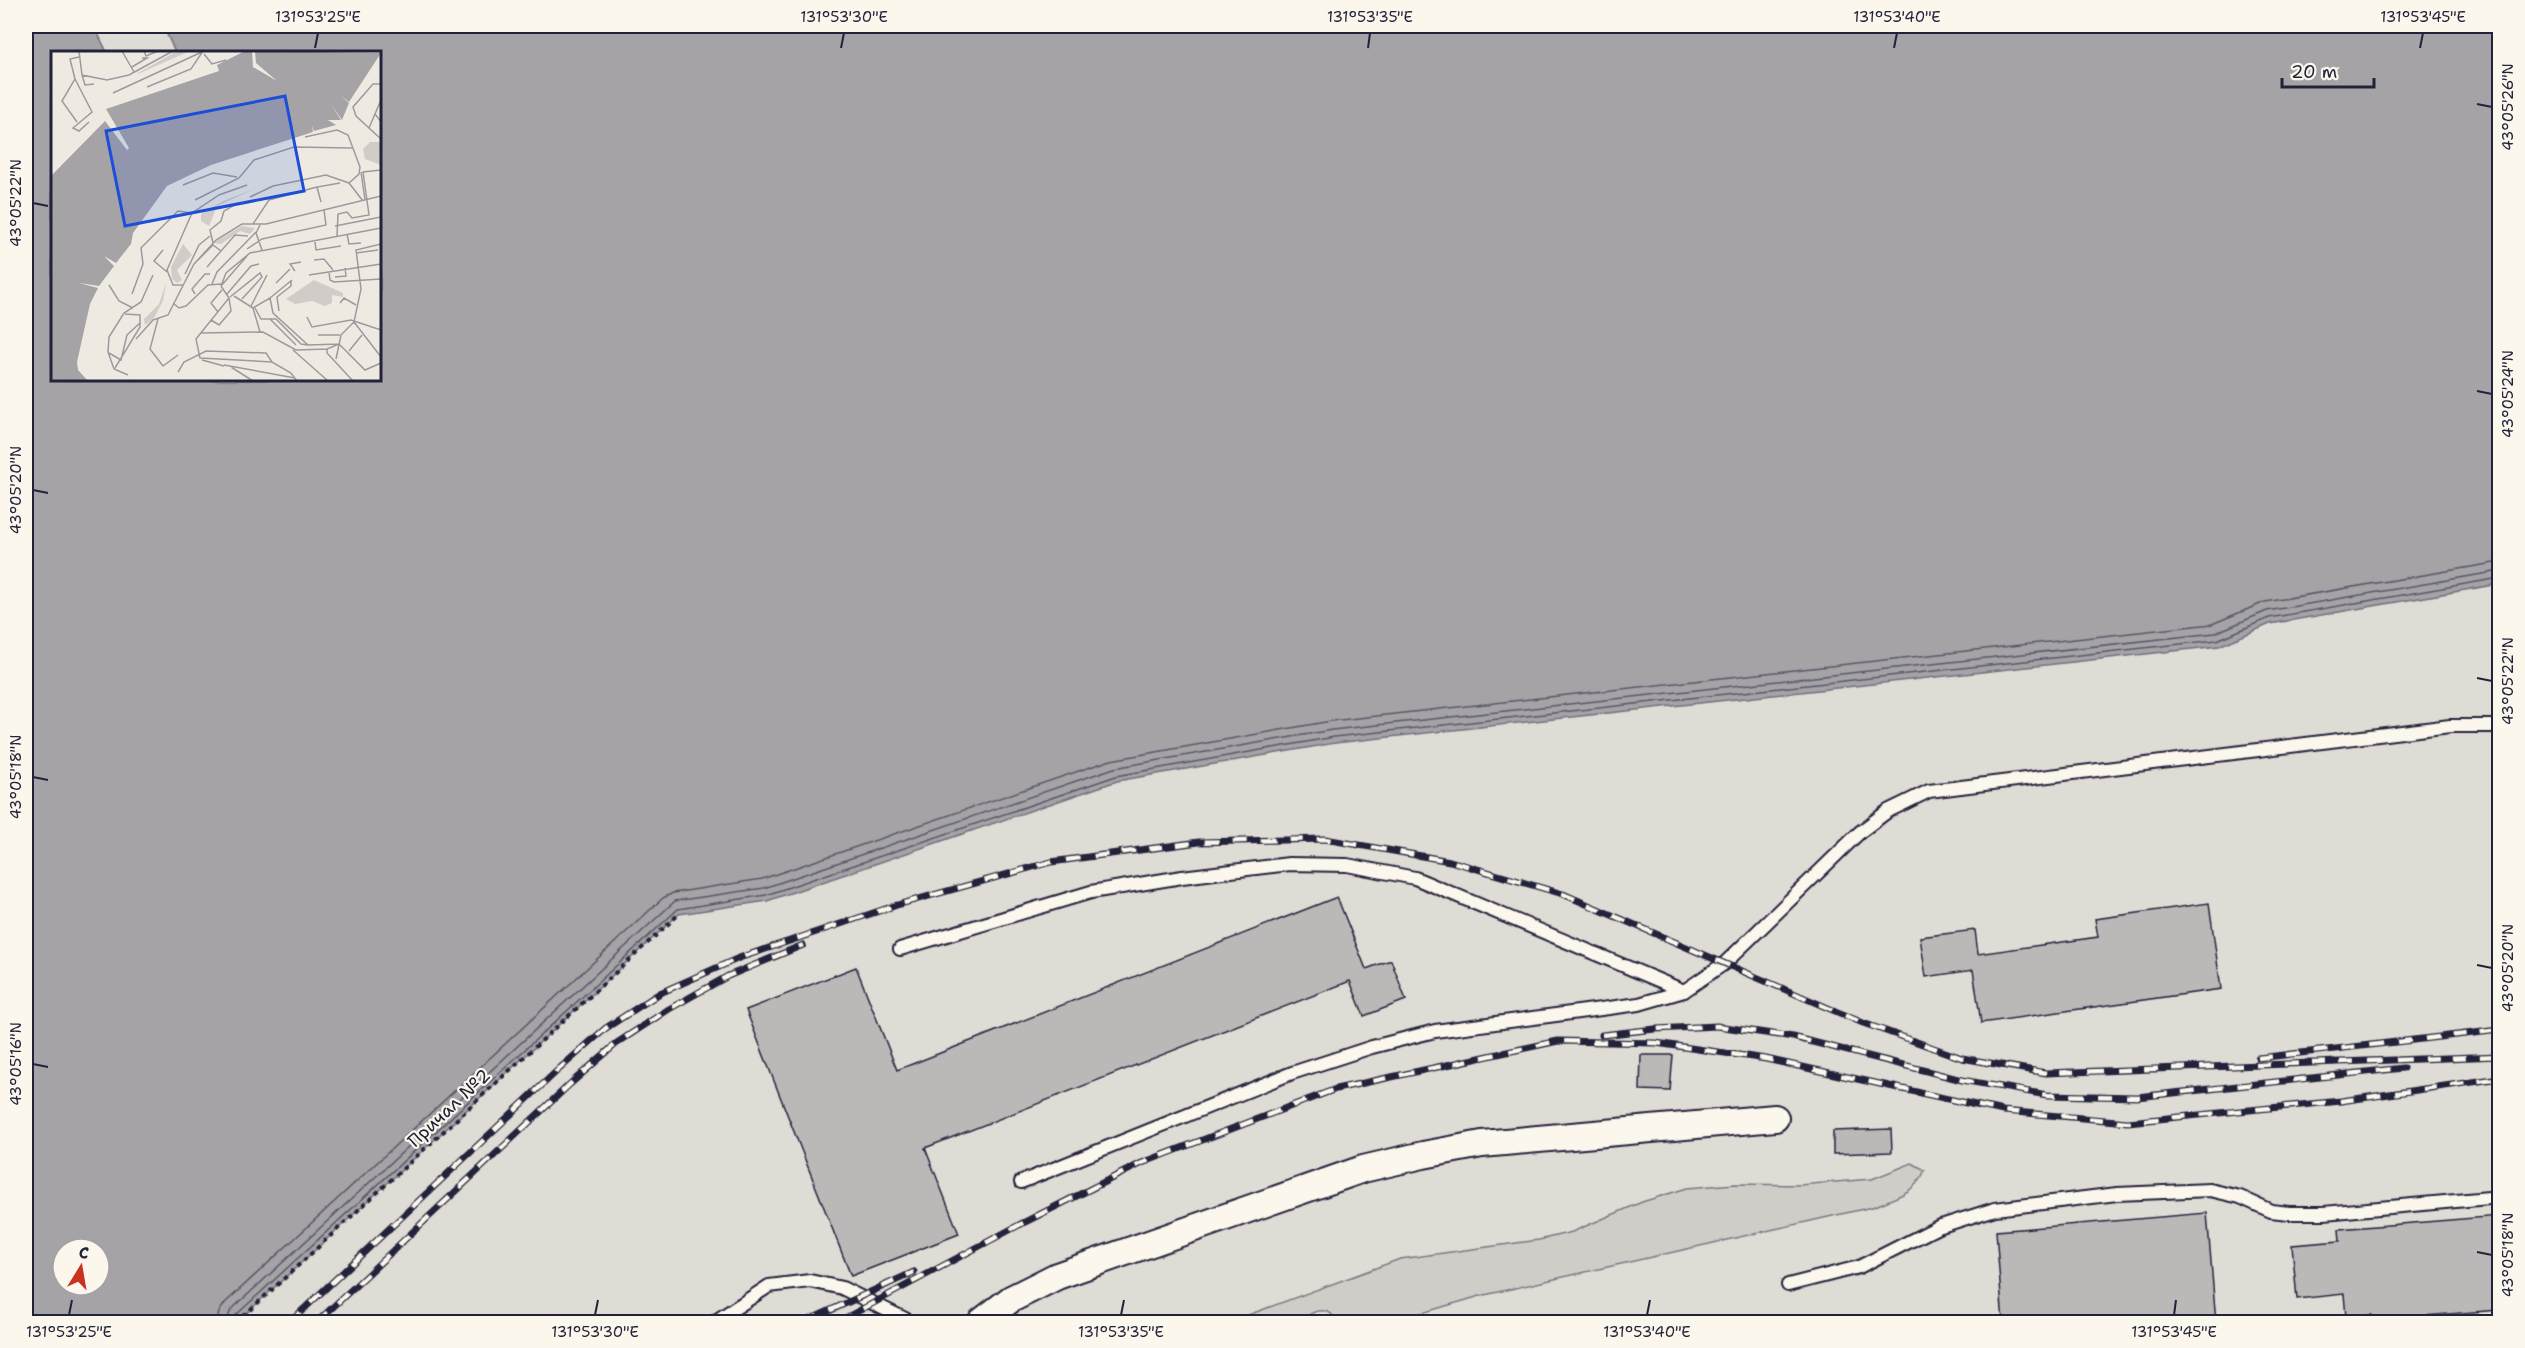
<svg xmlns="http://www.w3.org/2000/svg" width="2525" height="1348" viewBox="0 0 2525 1348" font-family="'Shantell Sans',sans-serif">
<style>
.built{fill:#dfdbd5}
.green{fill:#d0cdc9;stroke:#797882;stroke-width:1.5}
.water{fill:#a6a3a7;stroke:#716f7c;stroke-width:1.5;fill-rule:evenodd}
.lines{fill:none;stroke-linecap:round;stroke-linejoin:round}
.shore{stroke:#575666;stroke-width:1.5}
.building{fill:#bcb8b8;stroke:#22223b;stroke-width:1.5}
.service-casing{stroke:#22223b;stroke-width:16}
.minor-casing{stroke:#22223b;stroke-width:30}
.path{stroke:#22223b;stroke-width:4;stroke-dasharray:4.5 4.5;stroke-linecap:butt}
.service{stroke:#fbf7ec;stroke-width:12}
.minor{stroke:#fbf7ec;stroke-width:26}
.rail-casing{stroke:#22223b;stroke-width:7}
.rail{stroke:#fbf7ec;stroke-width:4.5;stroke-dasharray:14;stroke-linecap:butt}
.ticks{fill:none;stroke:#22223b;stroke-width:2}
.labels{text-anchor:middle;stroke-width:4.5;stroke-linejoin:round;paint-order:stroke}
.street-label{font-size:18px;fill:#22223b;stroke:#fbf7ec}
.inset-road{fill:none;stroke:#9c9a9f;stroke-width:1.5}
.view{fill:#1d4ed8;fill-opacity:0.15;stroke:#1d4ed8;stroke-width:3}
.inset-edge{fill:none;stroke:#22223b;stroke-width:3}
.neatline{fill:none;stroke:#22223b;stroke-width:2}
.ticks-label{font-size:15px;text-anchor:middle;fill:#22223b}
</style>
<rect width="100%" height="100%" fill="#eeeae2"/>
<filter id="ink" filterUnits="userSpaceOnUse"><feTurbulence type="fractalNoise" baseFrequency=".0167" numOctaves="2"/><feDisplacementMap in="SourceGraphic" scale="12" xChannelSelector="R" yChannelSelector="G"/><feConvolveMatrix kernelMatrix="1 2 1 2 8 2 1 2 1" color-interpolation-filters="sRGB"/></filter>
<g filter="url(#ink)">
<g class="built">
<path d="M94 26H163L175 52H107Z"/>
<path d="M2499 584V1322H237L679 914 767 901 1117 781 1335 743 2219 646 2270 624Z"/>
</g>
<path class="green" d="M1912 1163 1925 1170C1915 1194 1894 1198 1872 1207L1480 1296 1391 1322H1336C1331 1305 1311 1309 1302 1322H1229L1400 1259 1539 1240 1572 1232 1642 1202 1687 1188 1735 1184 1799 1185 1872 1179Z"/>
<path class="water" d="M26 26H94L107 52H52V380H380V52H175L163 26H2499V584L2270 624 2219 646 1335 743 1117 781 767 901 679 914 237 1322H26ZM63 1249H99V1285H63Z"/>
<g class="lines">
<g class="shore">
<path d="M217 1322 219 1312 225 1303 663 898 673 893 762 879 1111 760 1331 721 2212 624 2265 602 2500 562"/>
<path d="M226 1322 231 1310 675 901 764 888 1114 768 1332 730 2215 633 2267 611 2500 571"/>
<path d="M234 1322 236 1315 678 909 766 895 1116 776 1334 737 2217 640 2269 618 2500 578"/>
</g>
</g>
<g class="building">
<path d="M1337 897 1366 969 1391 960 1406 1000 1364 1016 1350 981 925 1148 959 1234 851 1276 746 1010 856 967 897 1070Z"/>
<path d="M2209 903 2221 989 1981 1023 1973 970 1926 977 1920 937 1975 930 1978 954 2098 937 2095 919Z"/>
<path d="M1641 1055H1673L1670 1091 1640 1090Z"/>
<path d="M1891 1129 1892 1152 1833 1154V1131Z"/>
<path d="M2207 1213 2216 1323H2003L1996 1231Z"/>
<path d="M2499 1216V1310L2372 1320V1315L2346 1317 2344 1294 2297 1299 2292 1245 2340 1241 2339 1229Z"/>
</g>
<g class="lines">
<g class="service-casing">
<g id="service">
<path d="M900 949 1091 892 1182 877 1289 864 1347 865 1415 878 1684 991"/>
<path d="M1021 1182 1292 1073 1372 1047 1435 1031 1639 1004 1684 991 1725 963 1860 832 1888 811 1929 791 2450 726H2500"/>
<path d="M1788 1285 1859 1267 1938 1227 1995 1209 2117 1194 2210 1190 2240 1197 2271 1211 2289 1213H2324L2500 1197"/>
<path d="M714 1322 769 1286 810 1281 842 1288 911 1322"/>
</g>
</g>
<g class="minor-casing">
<path id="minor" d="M981 1322 1011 1299 1057 1276 1363 1169 1423 1155 1482 1144 1775 1118"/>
</g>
<path class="path" d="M237 1322 679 914"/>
<use href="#service" class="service"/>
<use href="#minor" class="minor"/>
<g class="rail-casing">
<g id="rail">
<path d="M1602 1035 1655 1029 1717 1026 1793 1037 1962 1080 2047 1095 2137 1097 2403 1068"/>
<path d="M2258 1058 2500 1030"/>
<path d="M290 1322 558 1070 606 1028 660 993 739 958 897 905 1051 862 1199 842 1325 839 1450 861 1563 894 1863 1023 1962 1058 2046 1073 2500 1056"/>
<path d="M317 1322 570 1084 617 1043 669 1009 728 976 803 945"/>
<path d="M805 1322 914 1272"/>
<path d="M838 1322 1019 1225 1142 1163 1336 1089 1558 1041 1656 1043 1766 1059 2003 1111 2128 1122 2341 1101 2500 1078"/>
</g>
</g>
<use href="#rail" class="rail"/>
</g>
</g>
<path class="ticks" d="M315 48 318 33M841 48 844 33M1368 48 1370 33M1894 48 1897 33M2420 48 2423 33M2477 104 2492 107M33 203 48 206M2477 391 2492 394M33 490 48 493M2477 678 2492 681M33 777 48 780M2477 965 2492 968M33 1064 48 1067M2477 1252 2492 1255M69 1315 72 1300M595 1315 598 1300M1121 1315 1124 1300M1647 1315 1650 1300M2174 1315 2176 1300"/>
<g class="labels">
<g class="street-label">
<text transform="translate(449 1108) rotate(-43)" y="6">Причал №2</text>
</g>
</g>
<g transform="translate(51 51)">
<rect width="330" height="330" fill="#eeeae2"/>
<path d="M126 0H139L87 23V22ZM319 91H330V114L314 108 312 98ZM208 136 166 155 158 175 150 170V163L172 150ZM191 175 204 177 199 183 189 180 170 193 162 192ZM132 193 141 204 126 219 131 229 126 232 121 228 120 216ZM263 229 292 242V246L281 244V252L274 255 261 250 244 253 235 248ZM115 232 112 250 103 267 94 274 93 268 108 253Z" fill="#d0cdc9"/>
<path d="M194 0H201L202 16 226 30 205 12 204 0 330 2 298 51 289 44 298 52 291 69 280 53 290 69H277L285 74 263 80 261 75 262 81 160 114 116 135 82 182 80 193 65 212 53 205 63 215 48 235 28 232 47 237 39 253 26 311 27 319 37 330H0V125L54 70 76 99 78 97 55 58 168 20 166 14Z" fill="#a6a3a7"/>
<path class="inset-road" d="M28 0 31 24 56 29 78 24 122 0M71 0 83 21M93 0 95 5 107 0M153 3 161 13 175 9M81 16 96 7H91M31 24 34 34 43 33M24 28 41 61 22 77 28 80 38 71M96 36 140 18 152 0M62 42 153 0M330 49 324 63 330 71M324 63 318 77 330 88M26 71 11 50 24 28 19 8 28 6M318 77 305 65 302 56 322 33H330M254 86 286 79 297 84 309 116 308 123 298 132M310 121 314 149M132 134 162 122 186 126M199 146 222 135 275 124 298 132 312 150M144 149 188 127 203 109 243 96 301 97M270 151 266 136 289 132M202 173 218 149 266 136M209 174 205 182 211 199M284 175 330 166M296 183 298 193 310 192M286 185 287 163 296 161 301 167 318 164 312 121 330 119M264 191 265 199 290 195M162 192 159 179 170 170 173 160 187 152M196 198 211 188 275 174 273 159M112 199 103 210 116 221M305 202 327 199M263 209 273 208 282 219M143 213 165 189 191 173H215L330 145M156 216 184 184 197 185M244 220 239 213 250 211M278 221 279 229 283 231 330 228M134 223 148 194 159 185M258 224 330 213M284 226 295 225 294 217M225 232 239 218M161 233 166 221 205 181M58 234 68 250 82 257M132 234H122L116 219 141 162 168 144 196 134M170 235 178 247 145 288 149 307 221 311 240 322 246 330M170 235 175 222 199 202 330 177M170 235 196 205M81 243 92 213 90 197 127 160 141 162M144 243 141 238 154 223H159M176 243 200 215 208 213M183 245 202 257 209 281M179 246 209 222 211 226 191 248M219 247 241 229M122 252 128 257 135 255 157 234 170 233M289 252 293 247 305 254M200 255 216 224M202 257 219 247 222 262 257 294 288 293 314 319 330 312M204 257 210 268H225L250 293 257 294M228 260 226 246 240 235V230M167 261 160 252 171 239M256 266 261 276 300 269 330 279M107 268 99 298 112 315 127 304M219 268 245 294M160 269 168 274 180 260 178 247M303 271 330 306M150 282 212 281 245 299 276 298 288 293M267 284H289M85 288 102 269 117 264 143 213 162 194 170 200M276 298V302L302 330M242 299 277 330M298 300 311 284M58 302 70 309 76 284 89 272M285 308 290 284 303 271 310 238 305 199 330 193M151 309 173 315M173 314 244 327M180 316 202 330M64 317 89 276V264L74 263M127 321 133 311 155 300 215 302 221 311M77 324 63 318 57 301 58 286 73 262 90 251 102 224"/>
<path class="view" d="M234 45 253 140 74 175 55 80Z"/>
<rect width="330" height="330" class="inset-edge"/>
</g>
<rect width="2525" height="1348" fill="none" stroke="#fbf7ec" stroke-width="66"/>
<g transform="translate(81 1267) rotate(11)"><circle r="28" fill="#fbf7ec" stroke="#a4a2a5" stroke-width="1.5"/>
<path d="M0-4.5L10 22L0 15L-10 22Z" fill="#c8321e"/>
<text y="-9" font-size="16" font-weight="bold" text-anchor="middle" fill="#22223b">С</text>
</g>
<path d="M2282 78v9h92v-9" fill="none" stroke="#22223b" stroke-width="3"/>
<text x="2291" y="78" font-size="18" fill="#22223b" stroke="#fbf7ec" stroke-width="4.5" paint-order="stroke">20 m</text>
<rect x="33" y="33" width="2459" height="1282" class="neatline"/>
<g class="ticks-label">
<text x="318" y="22">131°53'25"E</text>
<text x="844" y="22">131°53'30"E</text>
<text x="1370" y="22">131°53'35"E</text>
<text x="1897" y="22">131°53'40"E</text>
<text x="2423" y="22">131°53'45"E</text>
<text transform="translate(2508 107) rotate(-90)" y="5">43°05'26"N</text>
<text transform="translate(16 203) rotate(-90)" y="5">43°05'22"N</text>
<text transform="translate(2508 394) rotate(-90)" y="5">43°05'24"N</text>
<text transform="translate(16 490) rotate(-90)" y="5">43°05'20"N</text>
<text transform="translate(2508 681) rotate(-90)" y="5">43°05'22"N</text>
<text transform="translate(16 777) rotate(-90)" y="5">43°05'18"N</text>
<text transform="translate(2508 968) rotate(-90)" y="5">43°05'20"N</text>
<text transform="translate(16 1064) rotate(-90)" y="5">43°05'16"N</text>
<text transform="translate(2508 1255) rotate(-90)" y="5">43°05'18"N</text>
<text x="69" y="1337">131°53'25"E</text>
<text x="595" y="1337">131°53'30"E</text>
<text x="1121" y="1337">131°53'35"E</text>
<text x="1647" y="1337">131°53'40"E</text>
<text x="2174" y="1337">131°53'45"E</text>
</g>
</svg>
